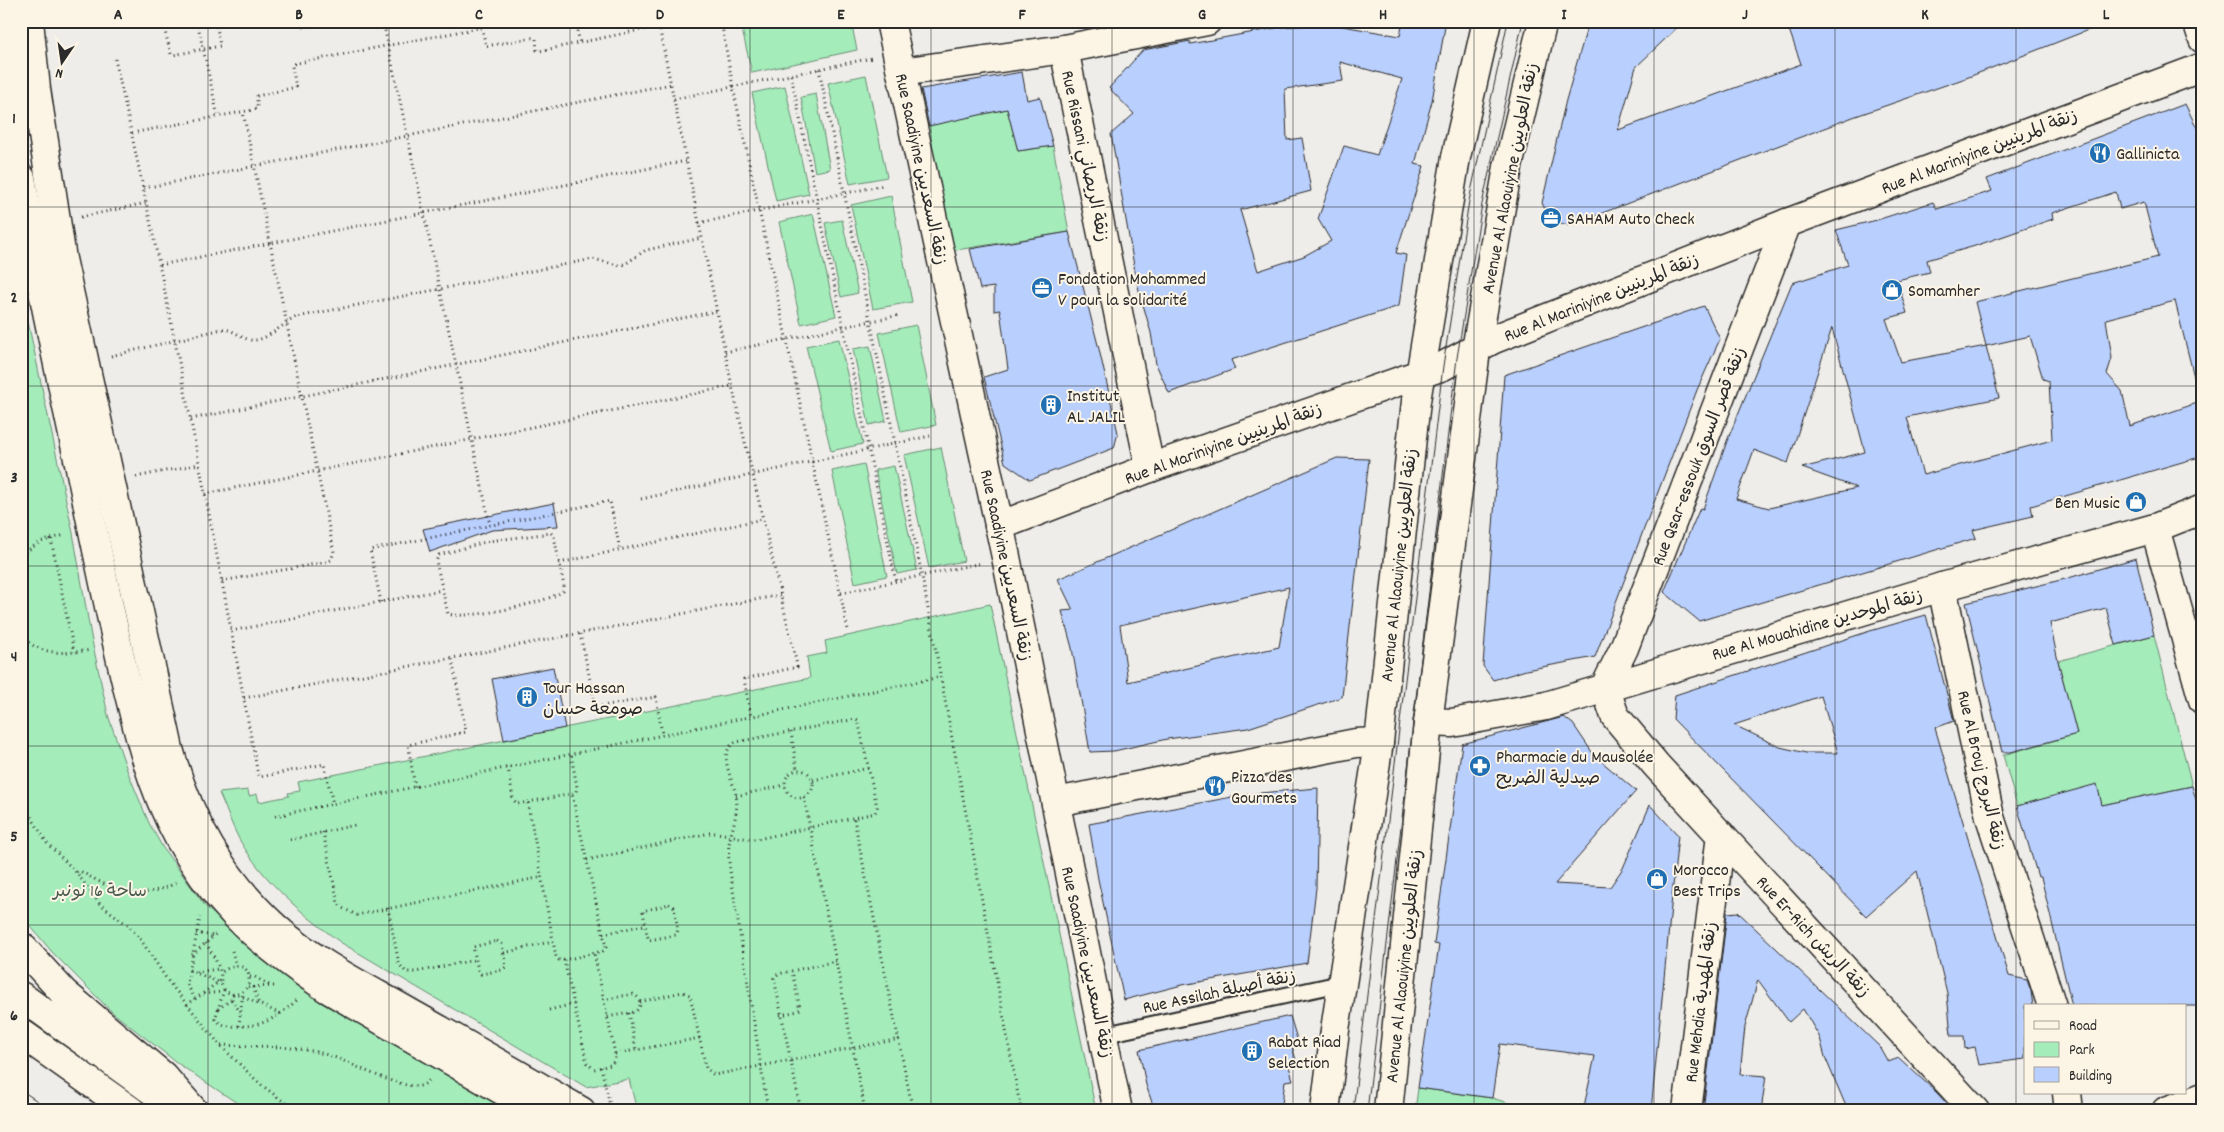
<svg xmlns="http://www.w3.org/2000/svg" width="2224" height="1132" viewBox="0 0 2224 1132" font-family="Dekko,'Playpen Sans Arabic',sans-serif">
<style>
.green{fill:#a4ecba;stroke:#688c72}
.building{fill:#b9cffe;stroke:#2b2b2b;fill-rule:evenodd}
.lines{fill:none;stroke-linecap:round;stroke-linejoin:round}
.lane-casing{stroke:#2b2b2b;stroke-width:19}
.street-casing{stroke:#2b2b2b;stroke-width:31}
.secondary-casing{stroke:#2b2b2b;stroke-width:31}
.primary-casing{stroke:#2b2b2b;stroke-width:31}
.highway-casing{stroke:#2b2b2b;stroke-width:31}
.path{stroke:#2b2b2b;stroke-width:3;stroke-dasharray:1 4;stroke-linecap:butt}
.lane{stroke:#fcf5e5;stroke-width:15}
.street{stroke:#fcf5e5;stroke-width:28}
.secondary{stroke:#fcf5e5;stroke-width:28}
.primary{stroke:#fcf5e5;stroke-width:28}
.highway{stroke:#fcf5e5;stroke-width:28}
.tram{stroke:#2b2b2b;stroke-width:1}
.grid{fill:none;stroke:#2b2b2b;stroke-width:1;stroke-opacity:0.55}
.labels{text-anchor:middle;stroke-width:4;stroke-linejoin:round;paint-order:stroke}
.street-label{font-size:18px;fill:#2b2b2b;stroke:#fcf5e5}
.poi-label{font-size:18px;fill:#2b2b2b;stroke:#fcf5e5;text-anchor:start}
.park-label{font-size:18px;fill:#495b4f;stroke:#fcf5e5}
.neatline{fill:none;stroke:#2b2b2b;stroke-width:2}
.grid-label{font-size:16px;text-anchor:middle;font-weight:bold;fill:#2b2b2b}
</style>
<rect width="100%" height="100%" fill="#efedea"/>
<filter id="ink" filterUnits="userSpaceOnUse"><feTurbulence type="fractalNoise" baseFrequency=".02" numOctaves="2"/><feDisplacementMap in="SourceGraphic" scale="10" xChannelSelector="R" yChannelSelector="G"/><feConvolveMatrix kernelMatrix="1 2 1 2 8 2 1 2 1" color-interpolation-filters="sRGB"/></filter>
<g filter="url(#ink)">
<g class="green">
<path d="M740 21H851L857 50 752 73Z"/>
<path d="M866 75 887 177 850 184 828 83Z"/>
<path d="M785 86 809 194 776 201 752 93Z"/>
<path d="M816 94 830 169 815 172 801 97Z"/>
<path d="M1007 109 1018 151 1053 146 1069 232 950 251 925 126Z"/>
<path d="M891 196 912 302 873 309 851 205Z"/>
<path d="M813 214 836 316 801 324 779 222Z"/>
<path d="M842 220 858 293 841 297 825 223Z"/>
<path d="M21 289 73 533 91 636 108 715 127 770 149 823 163 848 206 907 252 948 441 1069 510 1111H249L180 1065 112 1012 52 952 21 915Z"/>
<path d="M916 325 936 425 901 432 879 333Z"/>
<path d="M839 339 863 444 831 451 806 346Z"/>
<path d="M870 346 886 421 869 425 853 349Z"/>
<path d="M941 447 964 561 929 568 904 455Z"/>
<path d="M864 464 887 576 855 583 832 471Z"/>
<path d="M894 466 917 570 897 574 875 470Z"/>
<path d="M990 604 1096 1111H637L629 1079 586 1087 340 942C301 913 263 881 239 839 231 824 226 808 219 793L248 790 249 796 257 794 259 802 289 796 288 793 300 791 298 782 810 678 807 657 827 653 825 641Z"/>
<path d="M2154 635 2192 786 2102 805 2096 785 2017 806 2003 755 2077 734 2058 661Z"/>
<path d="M1418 1088 1492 1098 1515 1105 1514 1111H1415Z"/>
</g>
<g class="building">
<path d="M1403 21H1446L1432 101 1415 164 1424 166 1396 253 1406 255 1399 306 1231 360 1235 369 1169 393 1156 364 1151 333 1137 283 1111 134 1134 114 1109 88 1143 50 1190 41V44L1281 27 1331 24 1400 36ZM1340 62 1402 79 1377 155 1344 146 1318 219 1331 241 1304 256 1258 271 1240 210 1311 191 1302 138 1287 140 1285 89 1343 81Z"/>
<path d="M1589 21H1684L1636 67 1618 130 1801 64 1786 21H2106V23L1966 78 1853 117 1571 225 1551 222 1542 203 1566 100Z"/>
<path d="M1022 72 1027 100 1040 97 1053 146 1018 151 1007 109 929 126 921 89Z"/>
<path d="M2185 104 2197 128 2203 127V380L2195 381 2175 301 2106 319 2112 358 2107 374 2122 391 2130 426 2203 401V456L2031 506 2033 516 1973 530 1976 538 1699 621 1664 592 1700 508 1703 509 1727 441 1792 283 1848 265 1836 230 1877 220 1933 202 1937 209 1992 191 1987 179ZM2116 192 2120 209 2144 202 2158 257 1975 302 1986 346 1901 362 1886 319 1907 313 1897 280 1930 272 1927 260 1975 246 2053 219 2052 213ZM1832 328 1865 452 1802 468 1857 488 1769 508 1736 499 1754 450 1788 463ZM2030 336 2043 379 2049 381 2052 440 1923 475 1907 417 1999 398 1986 346Z"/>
<path d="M1069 232 1099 349 1118 433 1114 448 1030 480 1005 463 984 377 1008 369 1000 310 994 311V287L980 289 970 249Z"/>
<path d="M1704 306 1720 339 1697 390 1595 657 1526 670 1493 680 1483 666 1504 375Z"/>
<path d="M1337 458 1369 459 1342 697 1248 728 1167 739 1114 751 1090 752 1072 648 1062 611 1073 610 1058 579ZM1289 587 1279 647 1128 682 1120 625Z"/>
<path d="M554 503 558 526 492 530 430 552 423 529Z"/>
<path d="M2136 558 2154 635 2116 645 2106 608 2050 623 2058 661 2077 734 2011 752H2002L1966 603 2065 579Z"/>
<path d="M1926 615 1954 721 1935 728 2009 976 2027 980 2031 991 2033 1006H2025V1059L1979 1065 1975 1047 1965 1049 1964 1036H1951L1947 993 1917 871 1866 916 1673 719 1675 695 1870 631ZM1821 696 1838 753H1806L1780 747 1734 725Z"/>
<path d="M553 667 565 728 504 740 492 679Z"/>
<path d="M1564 717 1573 724 1594 755 1636 791 1555 884 1610 887 1623 868 1650 805 1678 835 1651 1111H1583L1595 1056 1500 1044 1492 1098 1418 1088 1439 945 1434 944 1462 744Z"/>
<path d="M2097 784 2102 805 2192 786 2203 824V1006H2072L2041 877H2038L2017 806Z"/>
<path d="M1318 788 1316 888 1307 963 1182 985 1124 1000 1098 879 1089 824 1248 794Z"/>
<path d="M1738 912 1879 1046 1888 1062 1899 1058 1935 1091 1954 1111H1848L1825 1057 1820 1038 1803 1009 1789 1022 1758 980 1745 1027 1740 1074 1766 1076 1761 1111H1703L1727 913Z"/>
<path d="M1290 1016 1297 1039 1291 1043 1296 1060 1288 1063 1293 1080 1285 1081 1281 1111H1155L1146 1085 1139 1050Z"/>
</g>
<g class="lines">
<g class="lane-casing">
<path id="lane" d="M1103 1035 1343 983"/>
</g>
<g class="street-casing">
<g id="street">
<path d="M890 21 1006 557 1118 1111"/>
<path d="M2197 21 2203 39"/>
<path d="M1064 49 1150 468"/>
<path d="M901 72 1064 49 1207 21"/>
<path d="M1787 223 1624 648 1605 687 1615 716 1656 765 1975 1111"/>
<path d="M999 526 1150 468 1443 366 1494 339 1787 223 2203 67"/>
<path d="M2155 528 2203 700"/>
<path d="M1942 587 1990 817 2052 1006"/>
<path d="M1428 722 1452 723 1546 706 1942 587 2155 528 2203 509"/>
<path d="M1056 802 1356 743 1379 742"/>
<path d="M2067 1093 2069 1111"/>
<path d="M1687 1111 1721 835"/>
<path d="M2166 1111 2203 1097"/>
</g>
</g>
<g class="secondary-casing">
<g id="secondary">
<path d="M29 21 36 89 62 259 169 749C189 820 221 878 276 928 315 963 365 987 410 1013 467 1045 524 1078 581 1111"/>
<path d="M21 178C42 296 69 413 93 531 105 587 116 643 130 698 143 753 159 808 190 857 227 916 271 951 328 989L538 1111"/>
</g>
</g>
<g class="primary-casing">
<g id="primary">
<path d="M1325 1111 1335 1030 1379 742 1416 401 1456 157 1487 21"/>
<path d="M1388 1111 1428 722 1476 350 1508 167 1543 21"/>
</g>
</g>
<g class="highway-casing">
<g id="highway">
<path d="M21 946 64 993 163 1076 194 1111"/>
<path d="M21 996 179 1110"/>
<path d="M21 1033 131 1111"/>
</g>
</g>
<g class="path">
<path d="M146 21 147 25 151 27 176 21"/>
<path d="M197 21 218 117"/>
<path d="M383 21 490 525"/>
<path d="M575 21 580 43"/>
<path d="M658 21 732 386 797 665V667L744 679 751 717"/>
<path d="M721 21 733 87 848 630"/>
<path d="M163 24 171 54 173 55 220 46 216 21"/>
<path d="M303 27 333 21"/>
<path d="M115 59C168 296 214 536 258 775L260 777 324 764 333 804"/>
<path d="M819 69 922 576 1021 1111"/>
<path d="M791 75 896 582"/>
<path d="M674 99 872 58"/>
<path d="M132 133 257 109V96L296 87 292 66 293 64 478 28 482 29 486 46 532 38 536 39 537 50 540 51 659 26"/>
<path d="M144 188 671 84"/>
<path d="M81 217 147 203"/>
<path d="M699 223 885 185"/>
<path d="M160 265 686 161"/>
<path d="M725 352 900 315"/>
<path d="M111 356 222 329C234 329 240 338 251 340 266 342 283 323 297 317L593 259 618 265 625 264 646 250 702 238"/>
<path d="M191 419 717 311"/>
<path d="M136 477 199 464"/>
<path d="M205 494 732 386"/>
<path d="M641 499 930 436"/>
<path d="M551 533 554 536 564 586 563 591C548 603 466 620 448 614L436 561 439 555 489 541Z"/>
<path d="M51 539 74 652"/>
<path d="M21 555 40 542 65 535"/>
<path d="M559 563 763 519"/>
<path d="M222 581 327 562 331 560 334 552 243 112"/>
<path d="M841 593 981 563"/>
<path d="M381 602 370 550 610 501 620 550"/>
<path d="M231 631 442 590"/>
<path d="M580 634 596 707 656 697 662 734"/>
<path d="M21 636C41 656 65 654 91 650"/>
<path d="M244 698 780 595"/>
<path d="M791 732 797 770"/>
<path d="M508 767 513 799 517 804 572 794 576 792 577 787 571 754"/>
<circle cx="799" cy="784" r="14"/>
<path d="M813 780 869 768"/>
<path d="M415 787 408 745 466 732 452 659"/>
<path d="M736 796 785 785"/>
<path d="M804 797 865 1111"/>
<path d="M21 800 47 843 76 872"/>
<path d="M528 803 556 957 559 960H564L603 951 606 947 572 794"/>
<path d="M275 816 940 677"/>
<path d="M854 819 913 1111"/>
<path d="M323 832 338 903 342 908 357 915 542 877"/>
<path d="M290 840 355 825"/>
<path d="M587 860 710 833C726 832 742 840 758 839L875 813 877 807 858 720 856 719 736 742C716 752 733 780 736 795 739 812 732 828 729 844 728 853 729 863 730 871L768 1111"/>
<path d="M176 883C135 902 117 892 80 871L76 872 99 903 130 927 141 940 168 981 220 1045 259 1083 296 1111"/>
<path d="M669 904 674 907 678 930 676 935 649 940 647 935 643 911Z"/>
<path d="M388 908 399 964 406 972H416L475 960"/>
<path d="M196 933 214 936"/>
<path d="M603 934 644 925"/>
<path d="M497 941 502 944 506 967 502 970 481 974 478 970 473 947Z"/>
<path d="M206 943C211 952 217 961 220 971 222 977 219 983 224 989 233 1000 249 992 249 980 250 962 230 964 221 973"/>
<path d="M232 951 236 965"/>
<path d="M504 953 553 941"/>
<path d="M192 955 216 934"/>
<path d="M564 960 587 1063 594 1069 611 1065 615 1060V1054L594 953"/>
<path d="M189 970 218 982"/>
<path d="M196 972 219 969"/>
<path d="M250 977H255L271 986"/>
<path d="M248 987 275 986"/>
<path d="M253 987 259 1004"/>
<path d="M224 990 215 1019C222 1026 231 1027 241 1026 265 1026 279 1016 297 1000"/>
<path d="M203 994 222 992"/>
<path d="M233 994 232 999 240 1012"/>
<path d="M243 997 281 1014"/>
<path d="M195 999 187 984 200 917"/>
<path d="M603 1000 633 994C641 998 643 1006 635 1012L607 1017"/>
<path d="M640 1002 682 992 690 995 706 1068 714 1075 900 1039"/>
<path d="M187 1005 220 981"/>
<path d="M218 1009 232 999"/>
<path d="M549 1010 574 1004"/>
<path d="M629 1013 636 1050"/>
<path d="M780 1015 798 1011 800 1009 792 971"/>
<path d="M239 1026 243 992"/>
<path d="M221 1045C260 1047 302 1044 339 1059 359 1067 397 1087 418 1086 424 1086 427 1082 431 1079"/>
<path d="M615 1054 700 1038"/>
<path d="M601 1067 611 1110"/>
<path d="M460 1111 468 1103"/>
<path d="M801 1111 774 978 778 974 836 961"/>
<path d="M1013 1111 1020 1109"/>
</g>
<use href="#lane" class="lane"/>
<use href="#street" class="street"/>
<use href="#secondary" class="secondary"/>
<use href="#primary" class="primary"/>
<use href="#highway" class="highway"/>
<g class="tram">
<path d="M21 1090 52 1111"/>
<path d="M21 1108 25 1111"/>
<path d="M1353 1111 1443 366 1469 201 1508 21"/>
<path d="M1367 1111 1457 358 1482 204 1523 21"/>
</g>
</g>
</g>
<path class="grid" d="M208 21V1111M389 21V1111M570 21V1111M750 21V1111M931 21V1111M1112 21V1111M1293 21V1111M1474 21V1111M1654 21V1111M1835 21V1111M2016 21V1111M21 207H2203M21 386H2203M21 566H2203M21 746H2203M21 925H2203"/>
<defs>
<g id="restaurant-disc" transform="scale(1.125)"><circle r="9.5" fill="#1f6fb2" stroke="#fcf5e5"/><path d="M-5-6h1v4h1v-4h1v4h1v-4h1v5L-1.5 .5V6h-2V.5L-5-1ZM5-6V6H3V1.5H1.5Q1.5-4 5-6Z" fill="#fff"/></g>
<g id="office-disc" transform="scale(1.125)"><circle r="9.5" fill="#1f6fb2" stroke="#fcf5e5"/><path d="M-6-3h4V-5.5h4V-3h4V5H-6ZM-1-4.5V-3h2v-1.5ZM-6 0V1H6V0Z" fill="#fff"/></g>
<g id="shop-disc" transform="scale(1.125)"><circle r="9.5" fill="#1f6fb2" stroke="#fcf5e5"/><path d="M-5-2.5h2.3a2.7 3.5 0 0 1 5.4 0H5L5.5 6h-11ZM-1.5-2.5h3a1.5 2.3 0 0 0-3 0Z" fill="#fff"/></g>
<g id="building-disc" transform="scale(1.125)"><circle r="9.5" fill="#1f6fb2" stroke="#fcf5e5"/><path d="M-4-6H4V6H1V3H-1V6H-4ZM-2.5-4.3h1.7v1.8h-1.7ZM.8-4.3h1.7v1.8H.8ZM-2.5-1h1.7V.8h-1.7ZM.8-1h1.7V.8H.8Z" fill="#fff"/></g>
<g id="pharmacy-disc" transform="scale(1.125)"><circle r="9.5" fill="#1f6fb2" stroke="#fcf5e5"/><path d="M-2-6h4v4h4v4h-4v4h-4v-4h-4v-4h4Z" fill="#fff"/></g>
</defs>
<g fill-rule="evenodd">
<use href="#restaurant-disc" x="2100" y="153"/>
<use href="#office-disc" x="1551" y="218"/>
<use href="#office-disc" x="1042" y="288"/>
<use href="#shop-disc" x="1892" y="290"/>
<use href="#building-disc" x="1051" y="405"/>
<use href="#shop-disc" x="2136" y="502"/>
<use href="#building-disc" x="527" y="697"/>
<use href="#pharmacy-disc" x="1480" y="766"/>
<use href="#restaurant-disc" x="1215" y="786"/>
<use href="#shop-disc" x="1657" y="879"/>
<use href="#building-disc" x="1252" y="1051"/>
</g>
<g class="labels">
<g class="street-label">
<text transform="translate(1979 151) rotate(-21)" y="6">Rue Al Mariniyine زنقة المرينيين</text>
<text transform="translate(1086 156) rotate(78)" y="6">Rue Rissani زنقة الريصاني</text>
<text transform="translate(922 169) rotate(78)" y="6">Rue Saadiyine زنقة السعديين</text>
<text transform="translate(1509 178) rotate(-79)" y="6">Avenue Al Alaouiyine زنقة العلويين</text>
<text transform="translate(1601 297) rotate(-22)" y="6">Rue Al Mariniyine زنقة المرينيين</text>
<text transform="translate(1223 443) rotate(-20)" y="6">Rue Al Mariniyine زنقة المرينيين</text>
<text transform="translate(1698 456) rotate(-69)" y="6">Rue Qsar-essouk زنقة قصر السوق</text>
<text transform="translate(1007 565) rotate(78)" y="6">Rue Saadiyine زنقة السعديين</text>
<text transform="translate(1398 565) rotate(-84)" y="6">Avenue Al Alaouiyine زنقة العلويين</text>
<text transform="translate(1817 624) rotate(-16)" y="6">Rue Al Mouahidine زنقة الموحدين</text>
<text transform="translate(1982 770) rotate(77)" y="6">Rue Al Brouj زنقة البروج</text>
<text transform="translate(1814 936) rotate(47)" y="6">Rue Er-Rich زنقة الريش</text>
<text transform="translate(1088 962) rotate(78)" y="6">Rue Saadiyine زنقة السعديين</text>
<text transform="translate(1403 966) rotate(-84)" y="6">Avenue Al Alaouiyine زنقة العلويين</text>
<text transform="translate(1219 991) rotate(-12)" y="6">Rue Assilah زنقة أصيلة</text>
<text transform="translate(1700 1002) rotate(-83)" y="6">Rue Mehdia زنقة المهدية</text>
</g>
<g class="poi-label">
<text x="2116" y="159">Gallinicta</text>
<text x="1567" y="224">SAHAM Auto Check</text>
<text x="1058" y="284">Fondation Mohammed<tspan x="1058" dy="21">V pour la solidarité</tspan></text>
<text x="1908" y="296">Somamher</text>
<text x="1067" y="401">Institut<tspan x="1067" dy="21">AL JALIL</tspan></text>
<text x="2120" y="508" text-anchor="end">Ben Music</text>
<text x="543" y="693">Tour Hassan<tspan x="543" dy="21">صومعة حسان</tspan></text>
<text x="1496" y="762">Pharmacie du Mausolée<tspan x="1496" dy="21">صيدلية الضريح</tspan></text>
<text x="1231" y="782">Pizza des<tspan x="1231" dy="21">Gourmets</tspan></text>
<text x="1673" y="875">Morocco<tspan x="1673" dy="21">Best Trips</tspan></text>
<text x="1268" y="1047">Rabat Riad<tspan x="1268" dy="21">Selection</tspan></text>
</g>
<g class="park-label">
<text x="100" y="896">ساحة 16 نونبر</text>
</g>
</g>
<rect width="2224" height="1132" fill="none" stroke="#fcf5e5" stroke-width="55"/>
<rect x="2024" y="1004" width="162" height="90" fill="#fcf5e5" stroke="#a8a49b"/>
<rect x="2034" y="1021" width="25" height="8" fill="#fcf5e5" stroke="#a8a49b"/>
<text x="2069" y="1030" font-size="15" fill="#2b2b2b">Road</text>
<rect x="2034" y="1042" width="25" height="15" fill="#a4ecba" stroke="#a8a49b"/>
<text x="2069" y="1054" font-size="15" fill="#2b2b2b">Park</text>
<rect x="2034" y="1067" width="25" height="15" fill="#b9cffe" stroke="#a8a49b"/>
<text x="2069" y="1080" font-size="15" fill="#2b2b2b">Building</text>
<g transform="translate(62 62) rotate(193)" stroke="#fcf5e5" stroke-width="4" paint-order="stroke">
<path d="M0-4L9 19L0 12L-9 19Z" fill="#2b2b2b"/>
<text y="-8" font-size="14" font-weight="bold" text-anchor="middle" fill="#2b2b2b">N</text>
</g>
<rect x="28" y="28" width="2168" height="1076" class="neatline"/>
<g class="grid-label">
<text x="118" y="19">A</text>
<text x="299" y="19">B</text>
<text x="479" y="19">C</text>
<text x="660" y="19">D</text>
<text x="841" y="19">E</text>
<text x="1022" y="19">F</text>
<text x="1202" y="19">G</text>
<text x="1383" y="19">H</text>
<text x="1564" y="19">I</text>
<text x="1745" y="19">J</text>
<text x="1925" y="19">K</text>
<text x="2106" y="19">L</text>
<text x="14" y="123">1</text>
<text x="14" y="302">2</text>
<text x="14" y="482">3</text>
<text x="14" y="661">4</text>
<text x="14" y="841">5</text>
<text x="14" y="1020">6</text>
</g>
</svg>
